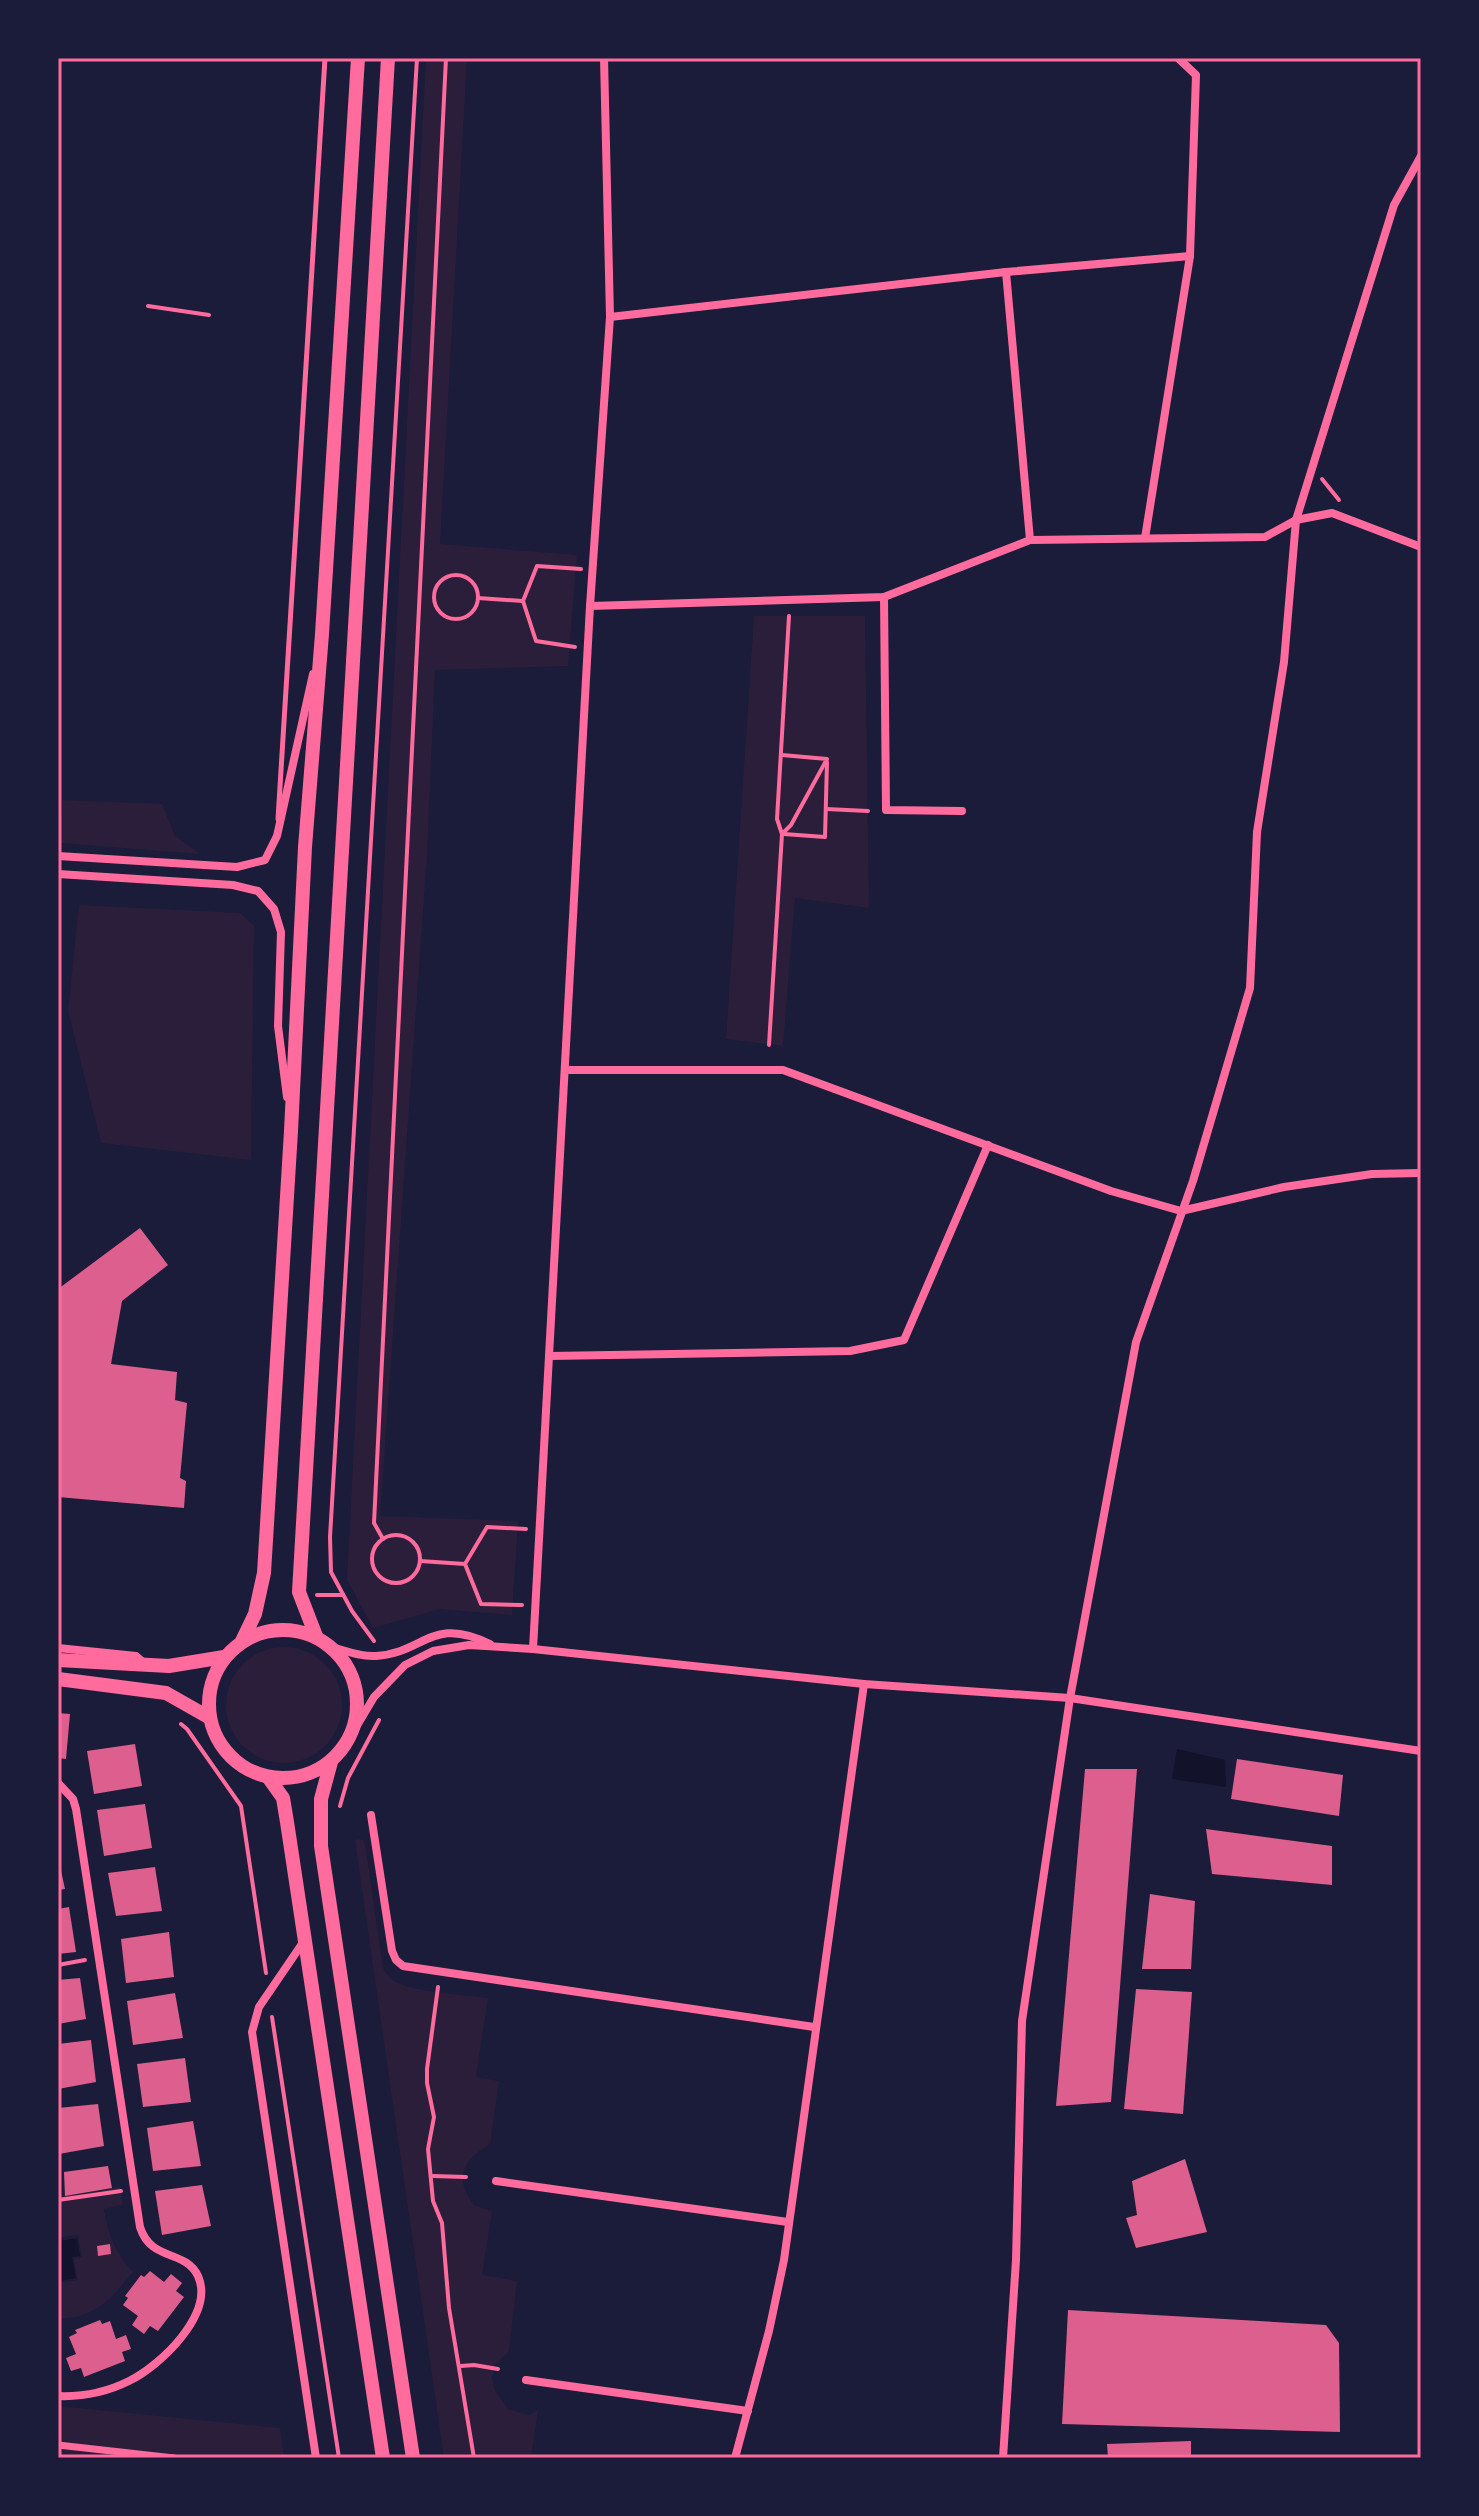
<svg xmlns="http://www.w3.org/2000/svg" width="1479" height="2516" viewBox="0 0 1479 2516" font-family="'Zilla Slab',serif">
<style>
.green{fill:#2a1e3b}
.water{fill:#12122b}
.building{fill:#dd5f8e}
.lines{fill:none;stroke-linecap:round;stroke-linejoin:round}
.path{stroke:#ff6b9d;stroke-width:4}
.service{stroke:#ff6b9d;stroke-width:5}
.pedestrian{stroke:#ff6b9d;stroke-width:7}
.minor{stroke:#ff6b9d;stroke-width:8}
.secondary{stroke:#ff6b9d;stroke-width:14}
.neatline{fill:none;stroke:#ff6b9d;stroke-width:3}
</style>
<rect width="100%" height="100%" fill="#1b1b3a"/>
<g class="green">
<path d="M426 58H467L440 544 577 555 568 666 435 670 427 855 380 1516 518 1521 512 1615 440 1609 373 1628 347 1580Z"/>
<path d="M754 616H865L869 908 795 898 783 1046 726 1039Z"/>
<path d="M62 800 162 804 175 836 200 854 60 843Z"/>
<path d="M79 905 240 913 254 926 251 1160 101 1143 68 1011Z"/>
<circle cx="284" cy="1705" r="58"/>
<path d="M358 1839 363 1840 366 1849 383 1968C386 1973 390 1979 396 1982 415 1992 465 1995 488 1998L476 2077 499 2081 490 2144C463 2161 453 2177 474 2205L492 2211 482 2275 517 2281 509 2351 495 2365 492 2377 494 2389 508 2409 529 2415 538 2410 531 2458H444L355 1841Z"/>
<path d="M120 2187 123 2205 104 2209C108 2235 115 2252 133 2272 110 2300 97 2317 58 2319V2283L77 2280 74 2259 82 2257 78 2235 58 2238V2195Z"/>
<path d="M58 2406 280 2428 284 2458H58Z"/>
</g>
<g class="water">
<path d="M1177 1749 1225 1760 1226 1787 1172 1779Z"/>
<path d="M77 2238 80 2256 72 2257 76 2278 58 2281 59 2241Z"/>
</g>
<g class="building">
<path d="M140 1228 168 1265 122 1301 111 1364 177 1372 175 1400 187 1403 180 1478 186 1481 184 1508 58 1497V1289Z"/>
<path d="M58 1713 70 1714 66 1759 58 1758Z"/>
<path d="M135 1744 142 1786 94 1794 87 1751Z"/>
<path d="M1237 1759 1343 1775 1339 1816 1231 1799Z"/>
<path d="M1085 1769H1137L1111 2102 1056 2106Z"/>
<path d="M145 1804 152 1848 104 1856 97 1810Z"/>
<path d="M1206 1829 1332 1846V1885L1212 1874Z"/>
<path d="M58 1857 65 1889 58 1890Z"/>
<path d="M155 1867 162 1911 116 1916 108 1873Z"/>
<path d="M1150 1894 1195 1901 1191 1969H1142Z"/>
<path d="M69 1907 76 1952 58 1954V1909Z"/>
<path d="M169 1932 174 1977 126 1983 121 1939Z"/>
<path d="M80 1978 86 2019 58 2024V1980Z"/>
<path d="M1136 1989 1192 1992 1183 2114 1124 2109Z"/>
<path d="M175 1993 183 2038 133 2045 127 2001Z"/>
<path d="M91 2040 96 2082 58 2089V2044Z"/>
<path d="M185 2058 191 2102 143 2107 137 2064Z"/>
<path d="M98 2104 104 2146 59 2154 58 2108Z"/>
<path d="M193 2121 201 2166 153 2171 147 2128Z"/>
<path d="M1185 2159 1207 2232 1136 2248 1126 2218 1137 2215 1132 2181Z"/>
<path d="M108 2166 112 2188 65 2196 64 2172Z"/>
<path d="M202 2185 211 2226 162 2235 155 2191Z"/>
<path d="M110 2244 111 2254 98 2256 97 2246Z"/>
<path d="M150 2271 164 2282 171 2274 182 2283 176 2291 184 2297 158 2331 150 2326 144 2334 132 2325 138 2316 123 2305 128 2298 125 2296 141 2275 144 2277Z"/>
<path d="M1068 2310 1326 2325 1339 2343 1340 2432 1062 2424Z"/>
<path d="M100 2320 102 2324 110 2321 116 2339 126 2335 131 2349 122 2352 125 2361 84 2377 81 2368 71 2371 66 2358 76 2354 69 2337 77 2333 75 2330Z"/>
<path d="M1191 2441V2458H1108L1107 2444Z"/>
</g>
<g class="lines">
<g class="path">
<path d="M148 306 209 315"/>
<path d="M1322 479 1339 500"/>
<circle cx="456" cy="597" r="22"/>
<path d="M478 598 523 601 537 566 581 569"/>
<path d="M523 601 536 641 575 647"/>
<path d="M826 809 868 811"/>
<path d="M782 834 791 825 827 759 782 755"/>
<path d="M784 834 825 837 827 762"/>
<path d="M769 1045 782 834 777 819 789 616"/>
<circle cx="396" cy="1559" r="24"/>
<path d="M383 1539 374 1523 446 58"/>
<path d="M420 1561 465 1564 481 1604 522 1605"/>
<path d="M465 1564 487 1527 526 1529"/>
<path d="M317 1595H343"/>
<path d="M374 1641 352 1611 331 1572 330 1537 417 58"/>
<path d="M181 1724 187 1729 241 1806 266 1973"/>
<path d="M340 1806 348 1778 379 1720"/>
<path d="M58 1965 85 1960"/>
<path d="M438 1987 427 2069V2083L434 2117 428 2149 433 2201 442 2223 449 2308 474 2458"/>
<path d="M272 2017 339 2458"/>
<path d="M433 2176 466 2177"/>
<path d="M58 2200 121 2191"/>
<path d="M461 2366 474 2365 498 2369"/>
</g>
<path class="service" d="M278 819 325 58"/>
<path class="pedestrian" d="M58 2445 174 2458"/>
<g class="minor">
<path d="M1006 272 1030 540"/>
<path d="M610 317 1006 272 1190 256"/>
<path d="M1145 538 1190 256 1196 75 1178 58"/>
<path d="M884 597 886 810 962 811"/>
<path d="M590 606 884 597 1030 540 1265 537 1296 520 1332 513 1421 547"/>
<path d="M58 856 237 867 265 860 277 836 313 674"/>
<path d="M58 874 233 885 258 891 274 909 281 932 278 1026 287 1097"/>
<path d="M565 1070H783L1111 1191 1181 1211 1284 1187 1372 1174 1421 1173"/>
<path d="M549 1356 850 1351 904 1340 988 1145"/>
<path d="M332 1647C346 1651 361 1657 376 1656 425 1653 431 1615 490 1644"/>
<path d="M58 1648 136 1656 144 1663"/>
<path d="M533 1649 590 606 610 317 604 58"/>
<path d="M352 1734 374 1697 405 1665 433 1651 469 1645 533 1649 864 1684 1070 1698 1421 1751"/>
<path d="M58 1783 73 1799 76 1809 140 2227C151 2262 185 2249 198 2276 215 2314 160 2366 129 2381 107 2392 83 2397 58 2396"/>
<path d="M371 1815 392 1951 396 1960 403 1966 814 2027"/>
<path d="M304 1941 259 2007 252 2032 316 2458"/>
<path d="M496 2181 788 2222"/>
<path d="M526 2380 748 2411"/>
<path d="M735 2458 769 2331 784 2260 864 1684"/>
<path d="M1003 2458 1016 2260 1022 2021 1070 1698 1136 1342 1193 1181 1250 988 1257 832 1284 662 1296 520 1394 205 1421 156"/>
</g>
<g class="secondary">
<circle cx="283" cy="1704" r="74"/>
<path d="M316 1636 299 1592 388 58"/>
<path d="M242 1641 255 1614 264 1573 291 1131 305 847 322 634 358 58"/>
<path d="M58 1660 169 1666 224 1657"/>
<path d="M58 1679 166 1693 210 1718"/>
<path d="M331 1762 321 1799V1846L413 2458"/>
<path d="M268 1777 283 1798 287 1822 383 2458"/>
</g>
</g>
<rect width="1479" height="2516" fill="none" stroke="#1b1b3a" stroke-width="120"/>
<rect x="60" y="60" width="1359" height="2396" class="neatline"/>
</svg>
